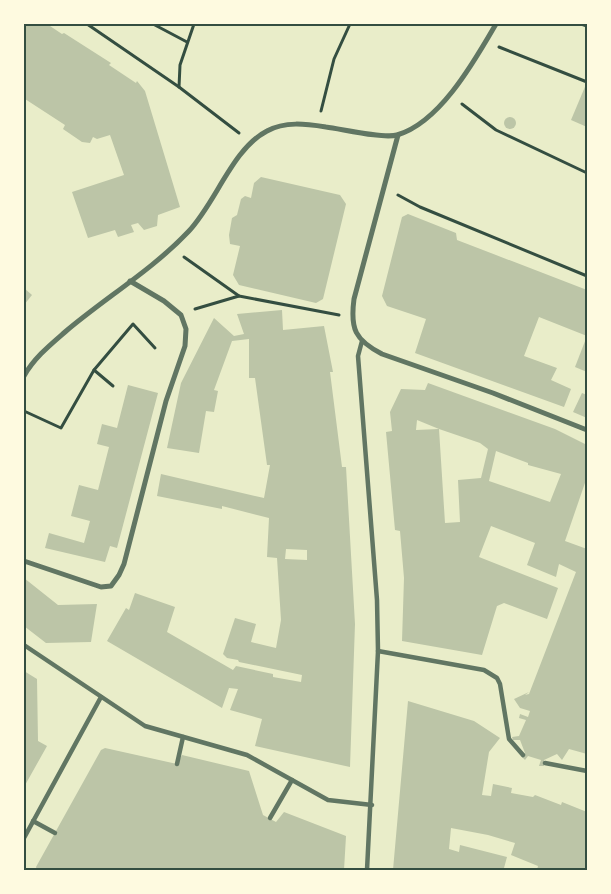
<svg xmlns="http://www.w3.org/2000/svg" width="611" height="894" viewBox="0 0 611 894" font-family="Raleway,sans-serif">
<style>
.building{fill:#bcc5a7;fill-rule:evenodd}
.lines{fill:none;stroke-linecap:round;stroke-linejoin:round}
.path{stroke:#344e41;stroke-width:3}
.pedestrian{stroke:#617663;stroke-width:4.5}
.minor{stroke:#617663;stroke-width:5}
.neatline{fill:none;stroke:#344e41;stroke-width:2}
</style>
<rect width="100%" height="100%" fill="#e9edc9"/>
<g class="building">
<path d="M24 24H47L62 34 64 33 111 63 109 65 136 83 137 81 145 91 180 207 158 215 157 226 144 230 138 223 131 225 134 232 118 237 115 230 88 238 72 192 124 175 110 135 97 139 93 137 90 143 82 142 63 129 65 125 25 99 24 101Z"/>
<path d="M587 82V127L571 120Z"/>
<circle cx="510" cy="123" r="6"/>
<path d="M261 177 340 195 346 204 323 299 316 303 239 285 233 275 240 246 230 244 229 235 232 218 237 215 241 199 245 196 251 198 254 183Z"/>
<path d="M408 214 456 233 457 240 587 290V336L539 317 524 356 557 368 551 380 571 389 564 407 415 353 426 319 387 306 382 296 402 217Z"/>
<path d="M24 288 32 295 24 305Z"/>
<path d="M282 310 283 330 324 326 333 372H330L342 467H346L355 624 350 767 255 746 262 719 230 710 238 689 229 688 222 708 107 641 126 608 129 610 135 593 175 607 167 632 233 670 236 666 273 674V677L301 682 302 675 239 662 238 660 227 658 223 654 235 618 256 624 251 642 276 648 281 620 277 558 267 557 269 518 222 506V509L157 496 161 474 264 498 270 465H267L255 378H249V339L232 341 214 390 218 391 214 412 206 411 199 453 167 448 181 383 214 318 234 336 244 334 237 314ZM286 549 307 550V560L285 559Z"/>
<path d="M587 336V372L575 367Z"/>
<path d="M428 383 555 429 587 445V477L565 541 587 549V754L569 749 562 760 557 754 544 760V766H539L541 760 528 756 525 760 521 756 525 753 520 740H513L512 737 519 736 526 720 519 718 520 714 528 717 530 711 520 708 514 699 529 692 525 695 529 694 576 572 559 564 556 577 527 565 535 543 491 526 479 557 558 588 547 619 504 603 497 606 482 655 402 641 404 578 400 531 395 530 386 432 392 431 390 412 401 389 425 390ZM417 420 439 429 416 430ZM439 429 480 443 488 449 481 478 458 480 460 522 445 523ZM496 451 528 463V465L561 474 550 502 489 481Z"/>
<path d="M128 385 158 393 117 548 110 546 105 562 45 548 49 533 84 543 90 521 71 516 79 485 98 490 109 447 97 444 102 424 117 428Z"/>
<path d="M582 393 587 395V418L573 412Z"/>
<path d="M24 578 58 605 97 604 91 642 46 643 24 626Z"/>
<path d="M24 671 37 679 38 741 47 746 24 787Z"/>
<path d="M408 701 474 721 500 738 489 752 482 795 491 796 493 784 512 788 511 793 533 797 535 795 561 805 562 802 587 812V870H537L538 866 511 855 515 843 488 835 451 828 449 849 459 852 460 845 507 857 504 868 510 870H393Z"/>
<path d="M105 748 177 764 182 755 249 771 263 815 276 822 284 812 346 836 344 870H37L36 867 101 750Z"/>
</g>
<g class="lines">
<g class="path">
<path d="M87 24 179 87 239 133"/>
<path d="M153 24 187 42"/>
<path d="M581 24 587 26"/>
<path d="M499 47 587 82"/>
<path d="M179 87 180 65 194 24"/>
<path d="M462 104 496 130 587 173"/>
<path d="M321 111 334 59 350 24"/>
<path d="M398 195 420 207 587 276"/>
<path d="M184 257 239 296 339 315"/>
<path d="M195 309 239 296"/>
<path d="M94 370 133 324 155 348"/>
<path d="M24 411 61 428 94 370 113 386"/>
</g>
<g class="pedestrian">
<path d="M362 341 358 356 377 600 378 651 367 870"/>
<path d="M24 645 145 726 247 755 328 800 372 805"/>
<path d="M378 651 484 670 497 678 500 684 509 739 523 755"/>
<path d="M545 763 587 771"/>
<path d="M177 764 183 737"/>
<path d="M270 818 292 780"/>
<path d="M33 821 55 833"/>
<path d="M24 838 101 697"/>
</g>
<g class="minor">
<path d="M398 135 354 299C350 329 355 340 382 354L493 393 587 430"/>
<path d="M24 376C34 358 50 345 65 332 105 298 152 270 188 232 216 203 232 149 267 131 285 121 306 124 326 127 342 129 383 139 397 135 440 123 475 60 496 24"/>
<path d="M24 561 101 587 111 586 119 575 124 564 166 401 185 346 186 329 181 315 164 301 130 281"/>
</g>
</g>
<rect width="611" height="894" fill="none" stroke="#fefae0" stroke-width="50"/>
<rect x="25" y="25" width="561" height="844" class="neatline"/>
</svg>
